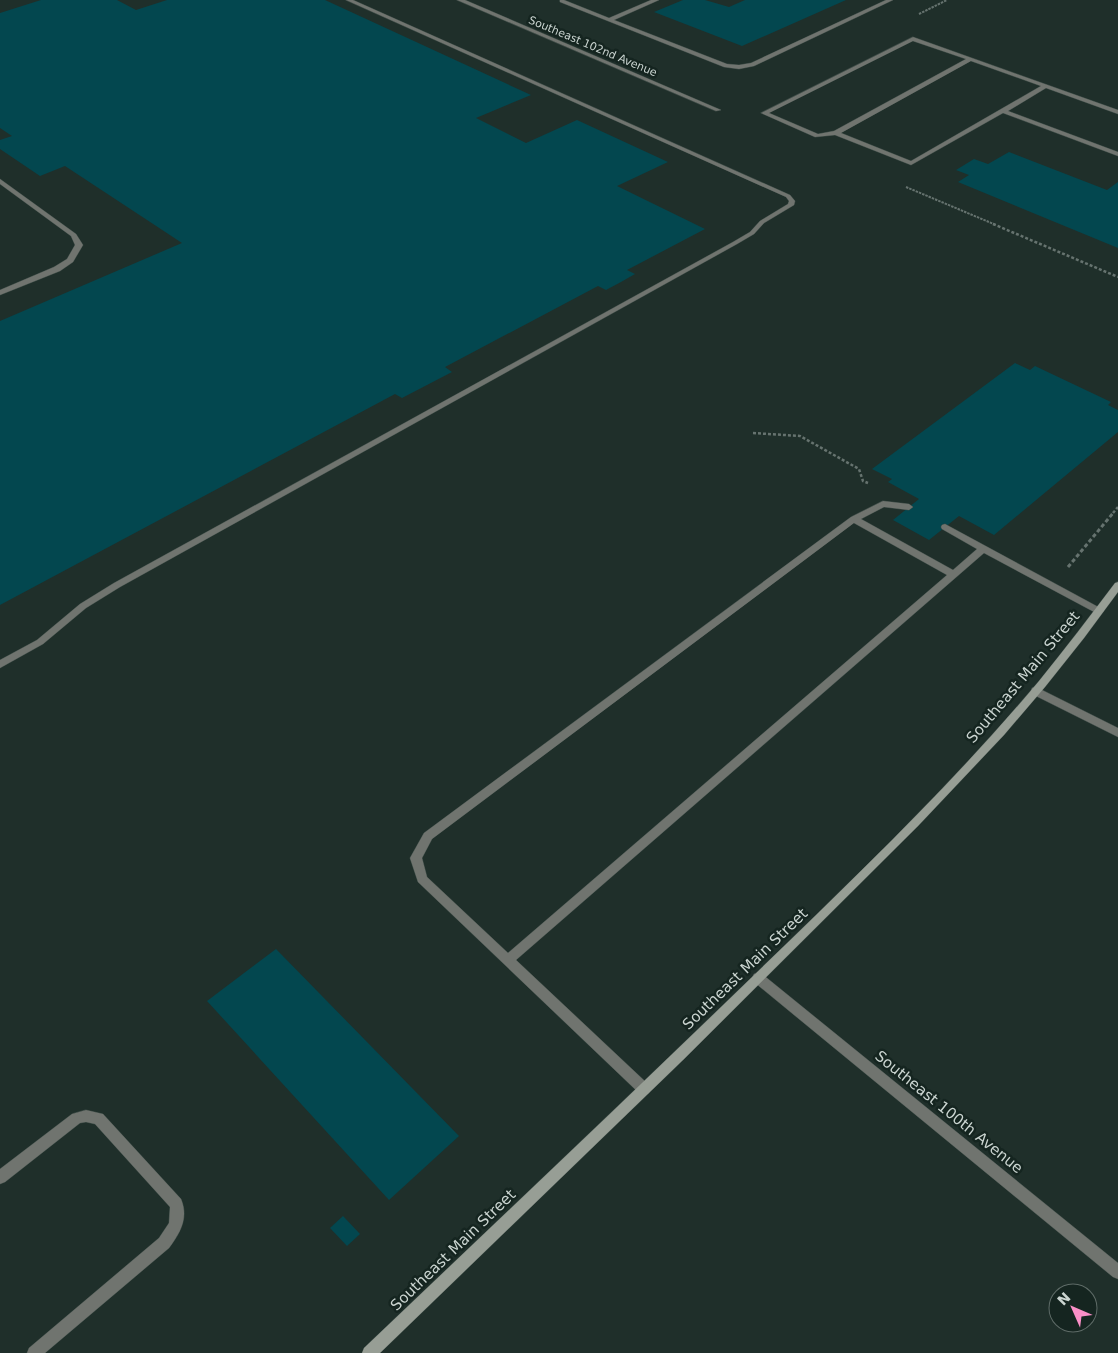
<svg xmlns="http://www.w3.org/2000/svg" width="1118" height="1353" viewBox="0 0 1118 1353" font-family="'DejaVu Sans',sans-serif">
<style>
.building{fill:#03474f}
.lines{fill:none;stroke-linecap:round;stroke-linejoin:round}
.lane-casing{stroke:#3b4a45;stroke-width:1}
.street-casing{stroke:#3b4a45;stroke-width:1}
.secondary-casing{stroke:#3b4a45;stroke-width:1}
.path-far2{stroke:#66736f;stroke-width:2;stroke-dasharray:2.5 1;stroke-linecap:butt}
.path-far1{stroke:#66736f;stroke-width:2.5;stroke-dasharray:3 2;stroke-linecap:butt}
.path{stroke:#66736f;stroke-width:3;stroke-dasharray:4 2.5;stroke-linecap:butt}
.lane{fill:#70746f;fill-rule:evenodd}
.street{fill:#70746f;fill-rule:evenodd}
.secondary{fill:#979e95;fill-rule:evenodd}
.labels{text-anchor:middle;stroke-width:5;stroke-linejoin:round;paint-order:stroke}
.far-street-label{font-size:11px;fill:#cbd5d1;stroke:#152520}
.near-street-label{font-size:15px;fill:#cbd5d1;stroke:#152520}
</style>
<rect width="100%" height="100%" fill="#1f2f2a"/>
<g class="building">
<path d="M41 0H117L136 10 167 0H325L531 95 476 118 526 143 577 120 668 162 617 186 705 229 627 270 635 274 621 282 606 290 598 286 445 367 452 372 402 398 395 394 0 605V321L182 243 65 166 40 176 0 149V140L12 136 0 128V13Z"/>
<path d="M683 0H705L729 7 745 0H846L742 46 654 12Z"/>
<path d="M1009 152 1107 190 1118 182V248L958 182 969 175 956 170 974 159 988 164Z"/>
<path d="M1015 363 1030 370 1035 366 1111 402 1108 405 1118 410V432L994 535 959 516 929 540 893 520 919 499 888 482 892 479 872 469Z"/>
<path d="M276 949 459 1136 389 1200 207 1001Z"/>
<path d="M343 1216 360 1234 347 1246 330 1228Z"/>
</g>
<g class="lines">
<g class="lane-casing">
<g id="lane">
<path d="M346 0H353L790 195 795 201 794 205 764 223 754 234 737 244 120 587 86 608 43 644 0 668V660L37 640 80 604 114 583 733 242 750 232 760 221 788 204 789 201 786 197Z"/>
<path d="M560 0H564L609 18 651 0H659L614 20 727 64 739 65 751 63 886 0H893L754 66 739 69 724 67 560 2Z"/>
<path d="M913 37 1118 110V114L1046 88 1008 111 1118 152V156L1003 113 911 165 835 135 815 137 761 113ZM913 41 966 59 834 131 818 134 769 113ZM971 61 1041 86 911 161 841 133Z"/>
<path d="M0 179 76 234 83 245 73 262 60 271 0 295V290L54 267 67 259 75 245 71 236 0 184Z"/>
<path d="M883 501 909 504 913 507 909 510 884 507 861 519 953 570 977 549 942 529 941 527 942 525 945 524 1102 609 1104 611 1099 614 1096 613 984 553 516 960 649 1085 650 1089 649 1093 644 1095 639 1093 418 882 410 858 424 833 851 517ZM854 523 947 575 508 953 427 877 422 858 432 839Z"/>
<path d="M1036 687 1118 728V737L1032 694 1031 691 1032 688Z"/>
<path d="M86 1110 103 1114 181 1199C189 1218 180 1233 169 1248L45 1353H27L29 1348 159 1238 169 1223 170 1207 95 1124 86 1122 80 1123 5 1182 0 1184V1169L72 1114Z"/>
</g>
</g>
<g class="street-casing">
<g id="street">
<path d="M457 0H465L721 110 716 111Z"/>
<path d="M758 973 762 974 1118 1263V1279L1113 1277 754 982 752 978 754 974Z"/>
</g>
</g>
<g class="secondary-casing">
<path id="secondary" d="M1118 582V592L1084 638 1045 687 1004 735 918 826 683 1060 380 1353H362L364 1348C493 1225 622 1103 750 979 849 883 950 787 1039 681 1065 649 1090 616 1115 583Z"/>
</g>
<g class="path-far2">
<path d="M919 14 947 0"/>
<path d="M906 187 996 225"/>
</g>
<g class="path-far1">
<path d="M993 224 1118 277"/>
<path d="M753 433 800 436 859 469 863 481 868 483"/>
<path d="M1113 513 1118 507"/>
</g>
<path class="path" d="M1068 567 1114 512"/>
<use href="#lane" class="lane"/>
<use href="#street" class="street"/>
<use href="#secondary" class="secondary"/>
</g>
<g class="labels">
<g class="far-street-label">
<text transform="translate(593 46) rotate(23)" y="4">Southeast 102nd Avenue</text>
</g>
<g class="near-street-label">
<text transform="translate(1023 677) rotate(-50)" y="5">Southeast Main Street</text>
<text transform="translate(745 969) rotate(-44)" y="5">Southeast Main Street</text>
<text transform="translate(949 1112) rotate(39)" y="5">Southeast 100th Avenue</text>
<text transform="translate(453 1250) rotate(-44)" y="5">Southeast Main Street</text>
</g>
</g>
<g transform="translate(1073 1308) rotate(315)"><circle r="24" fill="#152520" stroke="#5e6b67"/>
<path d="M0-4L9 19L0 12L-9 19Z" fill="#fa8fc7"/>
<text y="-8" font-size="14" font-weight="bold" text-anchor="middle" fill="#cbd5d1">N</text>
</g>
</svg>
